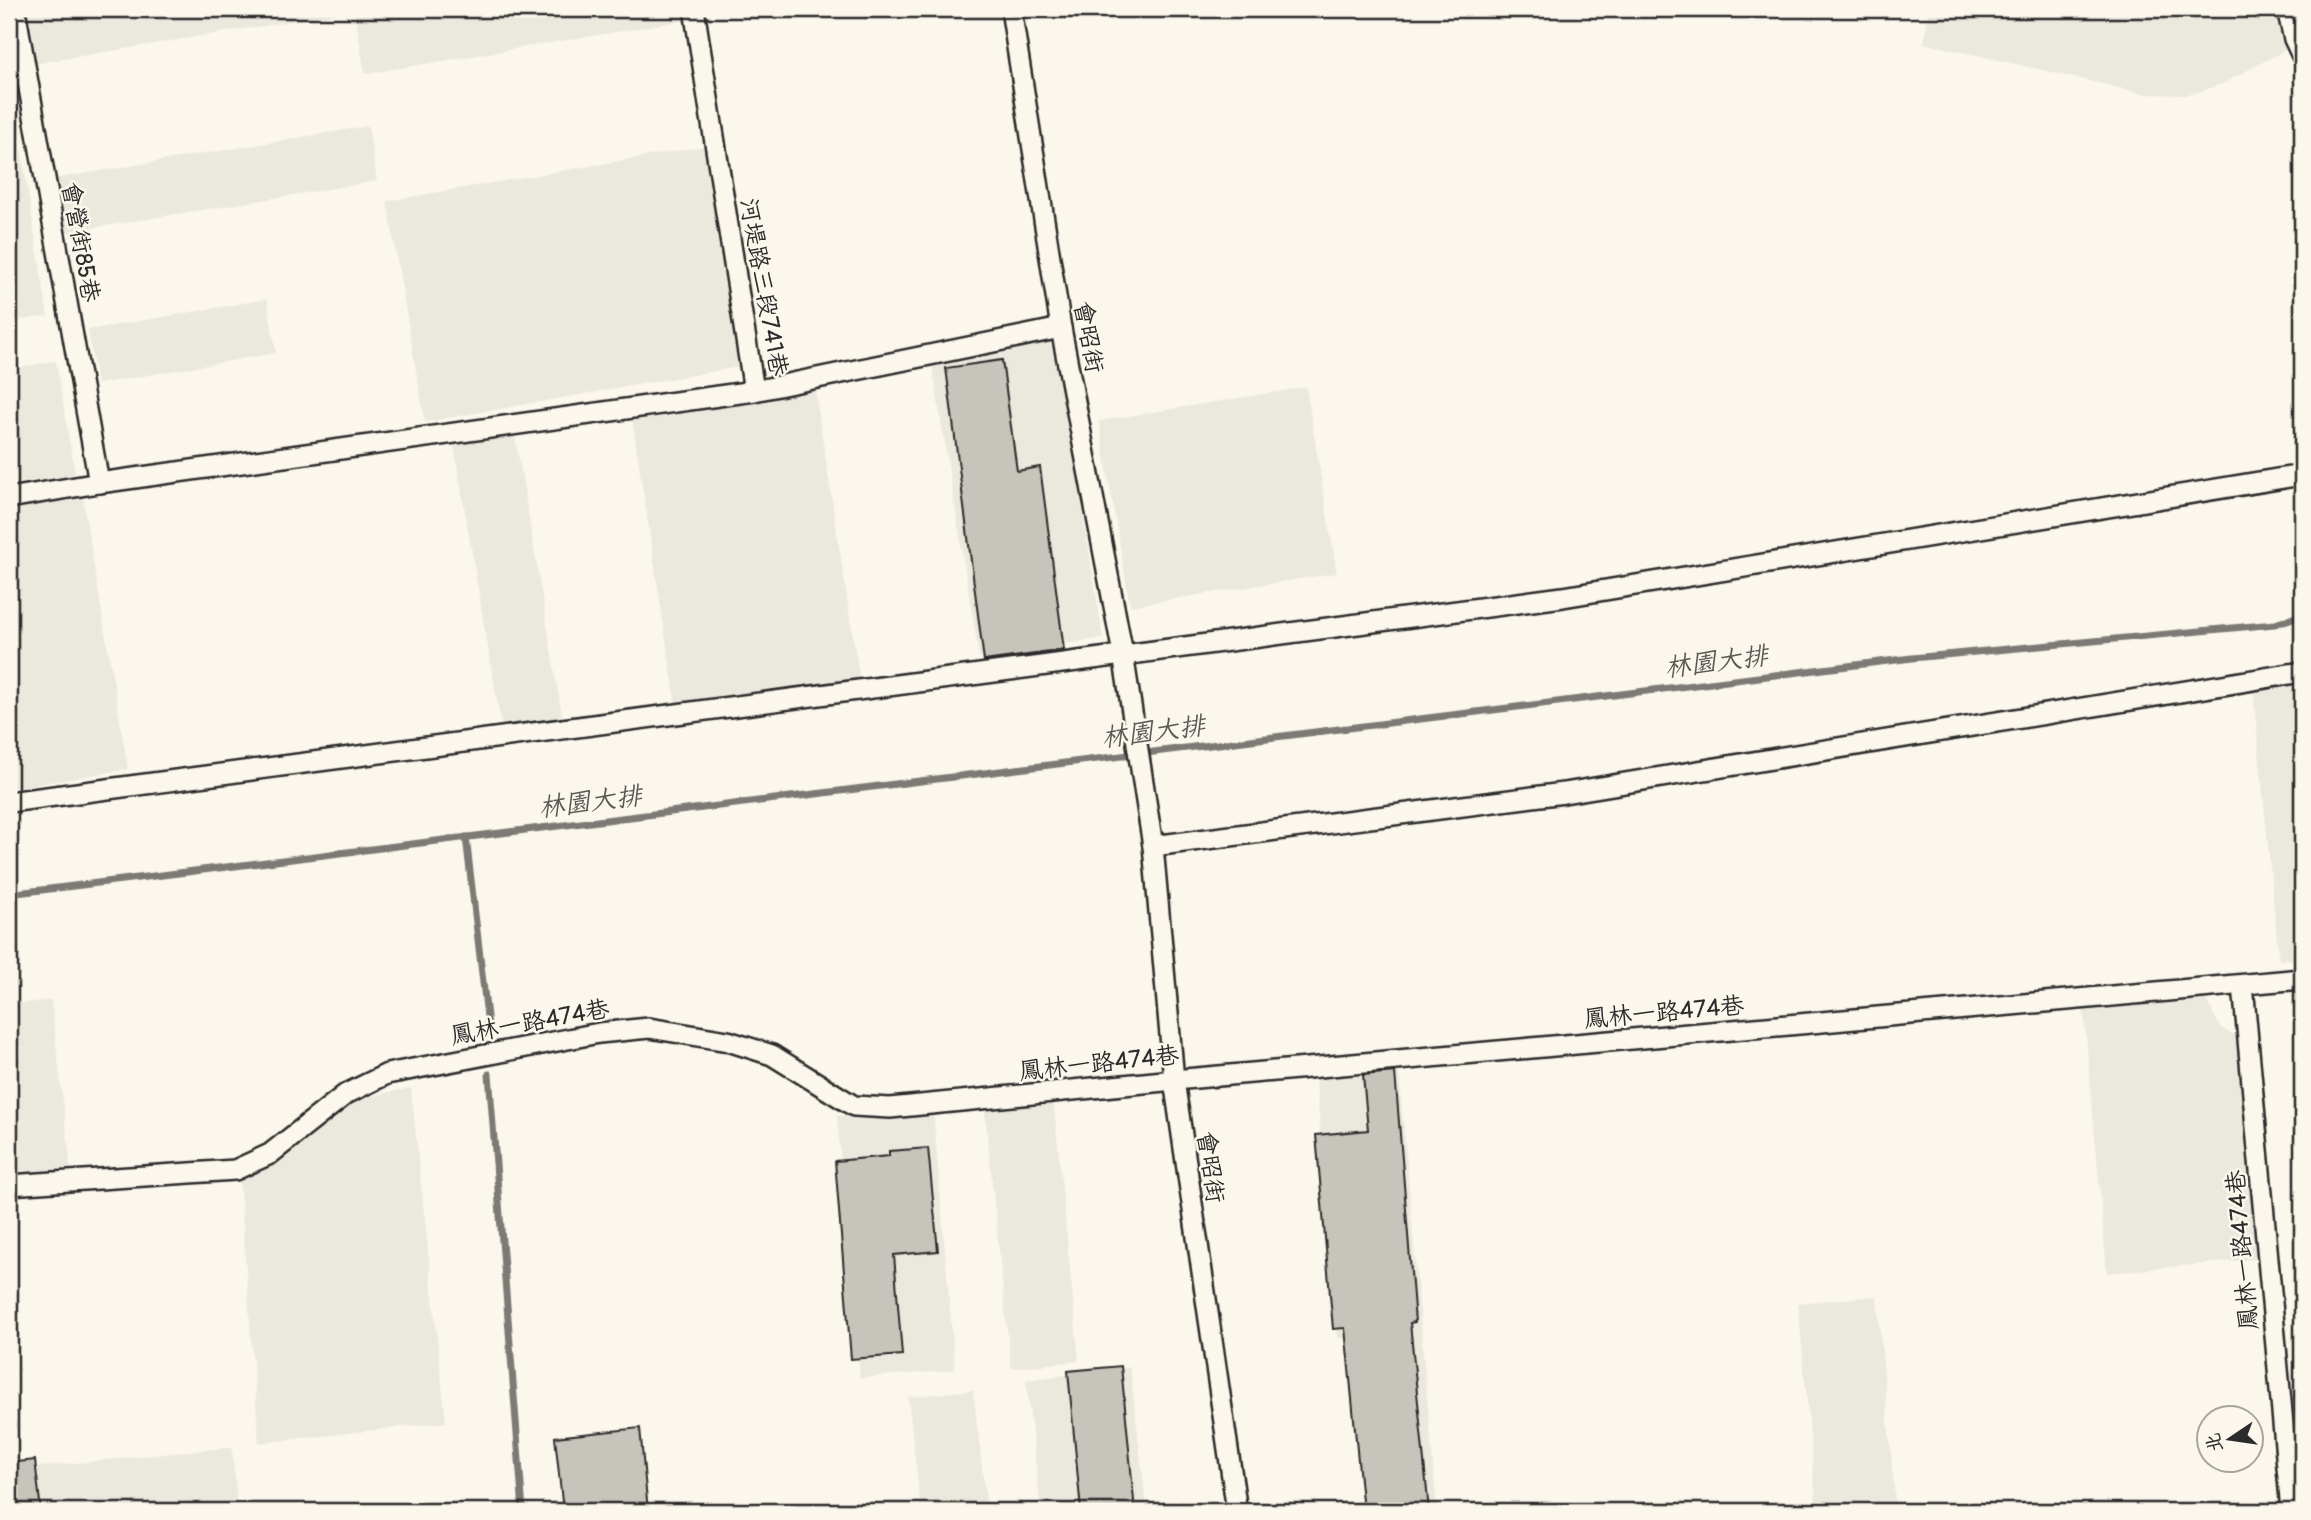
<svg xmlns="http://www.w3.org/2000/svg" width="2311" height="1520" viewBox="0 0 2311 1520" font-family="Pangolin,'LXGW WenKai TC',sans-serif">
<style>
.built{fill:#ebe8de}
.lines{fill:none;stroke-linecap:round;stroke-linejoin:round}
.stream{stroke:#7b7a75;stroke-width:7}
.building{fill:#c7c4bc;stroke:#2b2b2b;stroke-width:2}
.minor-casing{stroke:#2b2b2b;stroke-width:24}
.minor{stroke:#fbf7ec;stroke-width:19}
.labels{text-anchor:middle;stroke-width:5;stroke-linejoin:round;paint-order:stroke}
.street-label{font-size:24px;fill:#2b2b2b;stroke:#fbf7ec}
.water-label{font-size:26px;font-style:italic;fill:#5a5956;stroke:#fbf7ec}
</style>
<rect width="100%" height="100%" fill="#fbf7ec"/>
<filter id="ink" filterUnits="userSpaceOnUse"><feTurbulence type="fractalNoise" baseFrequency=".0143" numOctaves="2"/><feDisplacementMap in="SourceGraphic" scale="14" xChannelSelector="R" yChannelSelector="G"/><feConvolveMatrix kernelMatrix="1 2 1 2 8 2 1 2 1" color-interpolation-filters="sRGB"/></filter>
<g filter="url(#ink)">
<g class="built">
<path d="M18 9H347L348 12 27 65Z"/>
<path d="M354 9H691L693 19 365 74Z"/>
<path d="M1929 9H2302V66L2291 47 2224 83 2205 90 2185 95 2145 94 1924 43Z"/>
<path d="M9 75 48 316 9 322Z"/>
<path d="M368 126 377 181 62 233 53 179Z"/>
<path d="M712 145 750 365 425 422 387 201Z"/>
<path d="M267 299 276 353 97 384 88 330Z"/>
<path d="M1055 338 1103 638 979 657 931 358Z"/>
<path d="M56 361 75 474 9 485V369Z"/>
<path d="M813 377 860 682 677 711 630 406Z"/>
<path d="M1306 387 1337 573 1130 606 1099 421Z"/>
<path d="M514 430 563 721 502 731 453 440Z"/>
<path d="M82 494 128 769 9 789V506Z"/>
<path d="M2302 685V958L2279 960 2253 690Z"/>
<path d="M2201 991 2221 1028 2237 1036 2257 1259 2107 1273 2083 1002Z"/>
<path d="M51 1000 71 1169 9 1176V1005Z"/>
<path d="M1398 1061 1437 1511H1366L1351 1338H1338L1315 1068Z"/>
<path d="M411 1088 446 1422 259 1443 239 1176 264 1167 341 1102Z"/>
<path d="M1053 1096 1079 1361 1011 1368 984 1103Z"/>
<path d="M933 1108 955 1370 860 1378 837 1116Z"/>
<path d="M1877 1296 1896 1511H1817L1798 1303Z"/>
<path d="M1130 1367 1147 1511H1041L1026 1380Z"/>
<path d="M973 1390 987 1511H921L908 1397Z"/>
<path d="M232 1447 238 1511H9V1470Z"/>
</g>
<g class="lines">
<g class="stream">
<path d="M466 837 488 1025"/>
<path d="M9 894 1912 658 2275 624 2302 615"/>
<path d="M489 1074 523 1511"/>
</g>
</g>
<g class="building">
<path d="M1002 360 1017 471 1040 467 1064 650 984 661 946 368Z"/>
<path d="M1395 1072 1415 1322 1410 1323 1429 1511H1363L1345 1328 1333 1329 1316 1135 1368 1130 1363 1075Z"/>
<path d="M928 1148 938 1251 894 1255 902 1355 851 1359 835 1161 889 1156V1151Z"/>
<path d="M1121 1366 1135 1511H1081L1068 1371Z"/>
<path d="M640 1428 648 1511H563L555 1437Z"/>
<path d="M35 1460 41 1511H9V1463Z"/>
</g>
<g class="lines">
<g class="minor-casing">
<g id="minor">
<path d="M15 9 99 483"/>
<path d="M694 9 754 391 1061 328"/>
<path d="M1011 9 1061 328 1123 654 1153 846 1174 1080 1237 1511"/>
<path d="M2287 9 2294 39 2302 56"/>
<path d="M9 498 99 483 754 391"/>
<path d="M9 802 1563 597 2302 475"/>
<path d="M1153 846 1564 793 2302 672"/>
<path d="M2243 985 2291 1511"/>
<path d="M9 1185 235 1170 270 1154 346 1094 387 1074 599 1033 649 1028 728 1041 772 1055 854 1106 890 1108 1174 1080 2302 979"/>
</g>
</g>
<use href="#minor" class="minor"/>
</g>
</g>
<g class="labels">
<g class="street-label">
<text transform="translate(81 242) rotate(80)" y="8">會營街85巷</text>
<text transform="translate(764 287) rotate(80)" y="8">河堤路三段741巷</text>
<text transform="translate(1089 337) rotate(80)" y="8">會昭街</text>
<text transform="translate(1664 1012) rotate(-5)" y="8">鳳林一路474巷</text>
<text transform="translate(530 1022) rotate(-10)" y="8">鳳林一路474巷</text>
<text transform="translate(1099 1063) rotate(-6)" y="8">鳳林一路474巷</text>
<text transform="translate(1211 1167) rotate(82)" y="8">會昭街</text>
<text transform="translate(2242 1250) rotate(-95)" y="8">鳳林一路474巷</text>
</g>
<g class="water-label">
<text transform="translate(1716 661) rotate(-7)" y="9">林園大排</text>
<text transform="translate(1153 731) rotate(-7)" y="9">林園大排</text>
<text transform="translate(590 801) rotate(-7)" y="9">林園大排</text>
</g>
</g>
<rect width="2311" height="1520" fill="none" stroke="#fbf7ec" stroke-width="35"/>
<rect x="18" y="18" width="2276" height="1485" fill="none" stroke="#2b2b2b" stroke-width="2.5" filter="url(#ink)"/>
<g transform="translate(2230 1439) rotate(257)"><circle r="33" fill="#fbf7ec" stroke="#a8a59f" stroke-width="2"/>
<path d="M0-5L12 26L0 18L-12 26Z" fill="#2b2b2b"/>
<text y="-10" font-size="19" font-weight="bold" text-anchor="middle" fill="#2b2b2b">北</text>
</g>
</svg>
